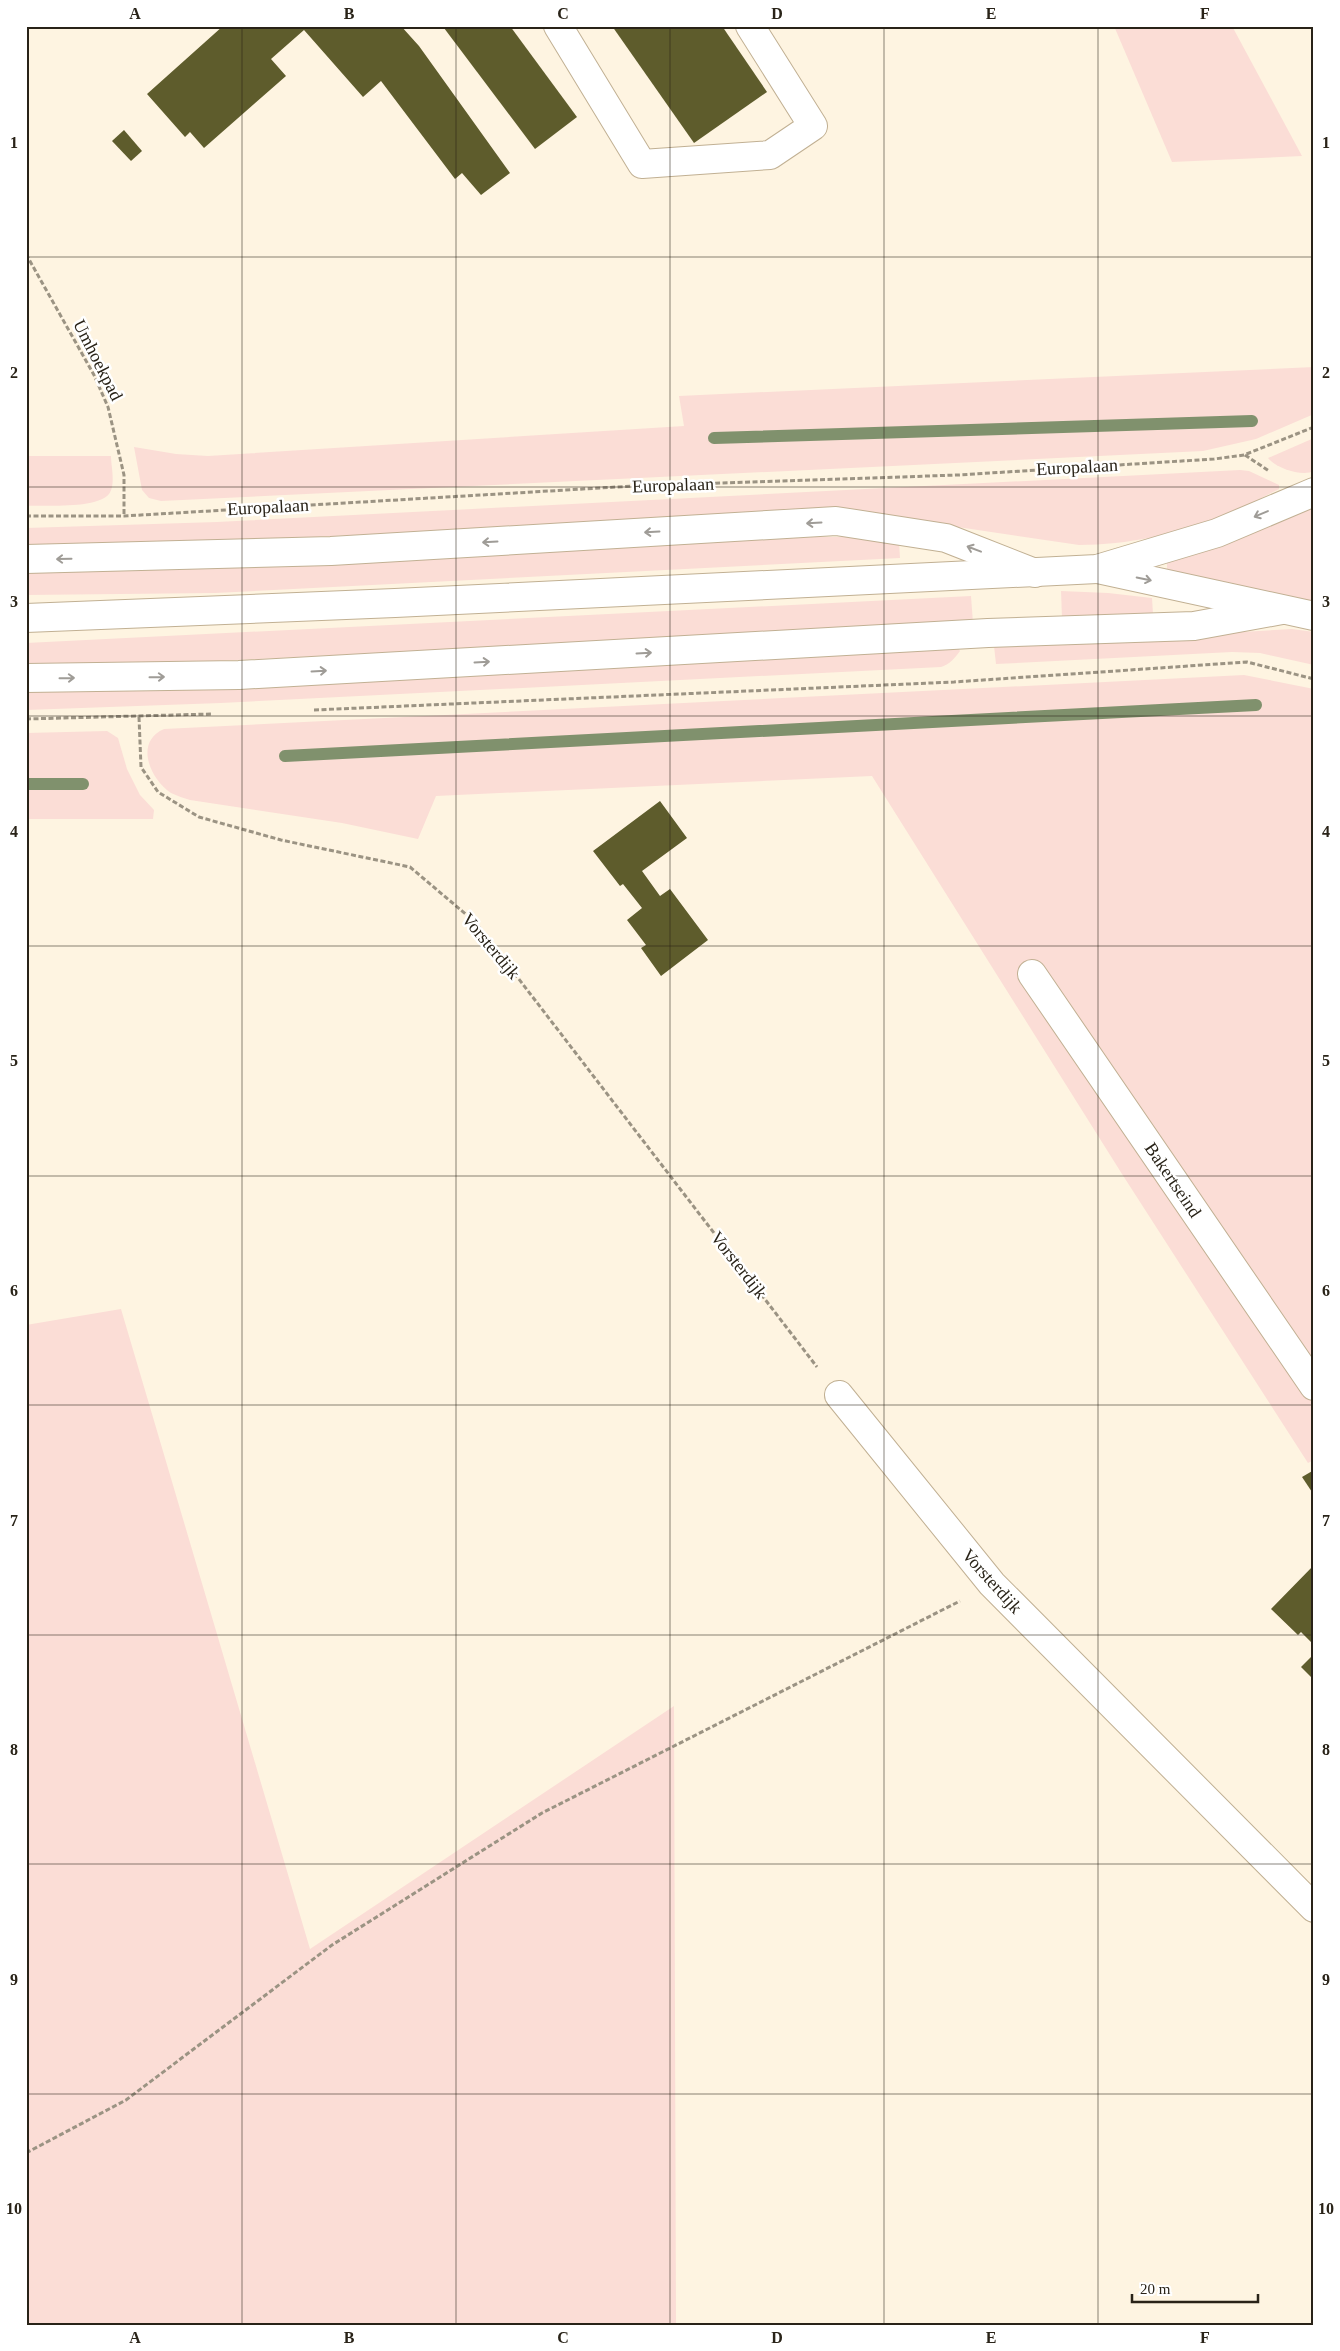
<svg xmlns="http://www.w3.org/2000/svg" width="1340" height="2351" viewBox="0 0 1340 2351" font-family="'Times New Roman',serif">
<style>
.green{fill:#fbddd6}
.lines{fill:none;stroke-linecap:round;stroke-linejoin:round}
.stream{stroke:#80916d;stroke-width:12}
.building{fill:#5e5c2c}
.minor-casing{stroke:#c1b093;stroke-width:30}
.major-casing{stroke:#c1b093;stroke-width:30}
.path{stroke:#9b9383;stroke-width:3;stroke-dasharray:5 2.5;stroke-linecap:butt}
.minor{stroke:#fff;stroke-width:28}
.major{stroke:#fff;stroke-width:28}
.oneway{stroke:#9f9c97}
.grid{fill:none;stroke:#292318;stroke-width:1;stroke-opacity:0.55}
.labels{text-anchor:middle;stroke-width:5;stroke-linejoin:round;paint-order:stroke}
.street-label{font-size:18px;fill:#292318;stroke:#fff}
.neatline{fill:none;stroke:#292318;stroke-width:2}
.grid-label{font-size:16px;text-anchor:middle;font-weight:bold;fill:#292318}
</style>
<rect width="100%" height="100%" fill="#fef4e1"/>
<g class="green">
<path d="M1114 26H1232L1302 156 1172 162Z"/>
<path d="M1314 367V414L1256 439 1203 451 161 501 149 498 142 490 134 447 176 454 208 456 684 426 679 396Z"/>
<path d="M1314 438V471C1302 477 1276 468 1268 458Z"/>
<path d="M26 456H111C111 466 116 485 109 494 97 509 45 505 26 506Z"/>
<path d="M1240 470 1249 471 1279 485V489C1261 498 1242 509 1223 517 1178 534 1127 545 1079 545L877 515 829 511 216 542 26 547V528L217 522Z"/>
<path d="M1314 500V605L1167 576V560Z"/>
<path d="M812 537H853L899 542 900 558 215 593 26 595V570Z"/>
<path d="M1061 591 1108 593 1152 598 1153 614 1062 618Z"/>
<path d="M971 596 973 623 217 661 26 667V643Z"/>
<path d="M1292 629 1314 632V665L1260 653 1232 652 996 664 994 646Z"/>
<path d="M958 648 960 651C955 658 950 664 941 667L221 703 26 710V690Z"/>
<path d="M1244 675 1314 689V1460L1308 1463 1122 1174 872 776 436 796 418 839 342 823 190 800C184 798 177 796 171 793 150 779 134 742 164 729Z"/>
<path d="M107 731 118 738 127 769 140 795 154 810 153 819H26V733Z"/>
<path d="M121 1309 310 1949 674 1706 676 2325H26V1325Z"/>
</g>
<g class="lines">
<g class="stream">
<path d="M714 438 1252 421"/>
<path d="M285 756 1256 705"/>
<path d="M26 784H83"/>
</g>
</g>
<g class="building">
<path d="M223 26H401L419 46 510 173 481 195 462 173 455 179 381 81 363 97 304 30 271 59 286 76 204 148 190 132 185 137 147 94Z"/>
<path d="M446 26H510L577 117 535 149 444 28Z"/>
<path d="M612 26H722L767 92 694 143Z"/>
<path d="M124 130 142 151 131 161 112 141Z"/>
<path d="M660 801 687 838 642 871 660 896 670 889 708 940 661 976 641 948 646 945 627 920 642 908 623 884 620 886 593 851Z"/>
<path d="M1314 1470V1495L1302 1477Z"/>
<path d="M1314 1565V1645L1301 1632 1298 1635 1271 1609Z"/>
<path d="M1314 1654V1680L1301 1667Z"/>
</g>
<g class="lines">
<g class="minor-casing">
<g id="minor">
<path d="M558 26 642 164 770 155 813 126 750 26"/>
<path d="M26 559 331 551 836 521 946 538 1035 573"/>
<path d="M26 678 239 675 988 633 1194 626 1282 610"/>
<path d="M1032 974 1314 1386"/>
<path d="M839 1395 992 1584 1314 1908"/>
</g>
</g>
<g class="major-casing">
<g id="major">
<path d="M1098 569 1314 616"/>
<path d="M26 618 395 603 1097 569 1217 533 1314 492"/>
</g>
</g>
<g class="path">
<path d="M26 254 94 375 108 407 124 475V516"/>
<path d="M1245 455 1269 471"/>
<path d="M26 516H124L634 486 958 475 1214 459 1244 455 1314 427"/>
<path d="M314 710 954 682 1247 662 1314 679"/>
<path d="M139 717 141 767 158 792 199 817 281 840 410 867 475 922 817 1367"/>
<path d="M26 719 211 714"/>
<path d="M26 2153 126 2100 332 1945 542 1813 960 1601"/>
</g>
<use href="#minor" class="minor"/>
<use href="#major" class="major"/>
</g>
<defs><path id="oneway-shaft" d="M-6 0H5M1.5-3L5.5 0L1.5 3" fill="none" stroke-width="1.6" stroke-linecap="round" stroke-linejoin="round" transform="scale(1.25)"/></defs>
<g class="oneway">
<use href="#oneway-shaft" transform="translate(1261 514) rotate(157)"/>
<use href="#oneway-shaft" transform="translate(814 523) rotate(177)"/>
<use href="#oneway-shaft" transform="translate(652 532) rotate(177)"/>
<use href="#oneway-shaft" transform="translate(490 542) rotate(177)"/>
<use href="#oneway-shaft" transform="translate(974 549) rotate(-159)"/>
<use href="#oneway-shaft" transform="translate(64 559) rotate(179)"/>
<use href="#oneway-shaft" transform="translate(1144 579) rotate(12)"/>
<use href="#oneway-shaft" transform="translate(644 653) rotate(-3)"/>
<use href="#oneway-shaft" transform="translate(482 662) rotate(-3)"/>
<use href="#oneway-shaft" transform="translate(319 671) rotate(-3)"/>
<use href="#oneway-shaft" transform="translate(157 677) rotate(-1)"/>
<use href="#oneway-shaft" transform="translate(67 678) rotate(-1)"/>
</g>
<path class="grid" d="M242 26V2325M456 26V2325M670 26V2325M884 26V2325M1098 26V2325M26 257H1314M26 487H1314M26 716H1314M26 946H1314M26 1176H1314M26 1405H1314M26 1635H1314M26 1864H1314M26 2094H1314"/>
<g class="labels">
<g class="street-label">
<text transform="translate(98 360) rotate(63)" y="6">Umhoekpad</text>
<text transform="translate(1077 467) rotate(-3)" y="6">Europalaan</text>
<text transform="translate(673 485) rotate(-2)" y="6">Europalaan</text>
<text transform="translate(268 507) rotate(-3)" y="6">Europalaan</text>
<text transform="translate(491 946) rotate(50)" y="6">Vorsterdijk</text>
<text transform="translate(1173 1180) rotate(56)" y="6">Bakertseind</text>
<text transform="translate(739 1265) rotate(52)" y="6">Vorsterdijk</text>
<text transform="translate(992 1581) rotate(48)" y="6">Vorsterdijk</text>
</g>
</g>
<rect width="1340" height="2351" fill="none" stroke="#ffffff" stroke-width="55"/>
<path d="M1132 2294v8h126v-8" fill="none" stroke="#292318" stroke-width="2.5"/>
<text x="1140" y="2294" font-size="15" fill="#292318" stroke="#ffffff" stroke-width="4" paint-order="stroke">20 m</text>
<rect x="28" y="28" width="1284" height="2296" class="neatline"/>
<g class="grid-label">
<text x="135" y="19">A</text>
<text x="349" y="19">B</text>
<text x="563" y="19">C</text>
<text x="777" y="19">D</text>
<text x="991" y="19">E</text>
<text x="1205" y="19">F</text>
<text x="14" y="148">1</text>
<text x="1326" y="148">1</text>
<text x="14" y="378">2</text>
<text x="1326" y="378">2</text>
<text x="14" y="607">3</text>
<text x="1326" y="607">3</text>
<text x="14" y="837">4</text>
<text x="1326" y="837">4</text>
<text x="14" y="1066">5</text>
<text x="1326" y="1066">5</text>
<text x="14" y="1296">6</text>
<text x="1326" y="1296">6</text>
<text x="14" y="1526">7</text>
<text x="1326" y="1526">7</text>
<text x="14" y="1755">8</text>
<text x="1326" y="1755">8</text>
<text x="14" y="1985">9</text>
<text x="1326" y="1985">9</text>
<text x="14" y="2214">10</text>
<text x="1326" y="2214">10</text>
<text x="135" y="2343">A</text>
<text x="349" y="2343">B</text>
<text x="563" y="2343">C</text>
<text x="777" y="2343">D</text>
<text x="991" y="2343">E</text>
<text x="1205" y="2343">F</text>
</g>
</svg>
